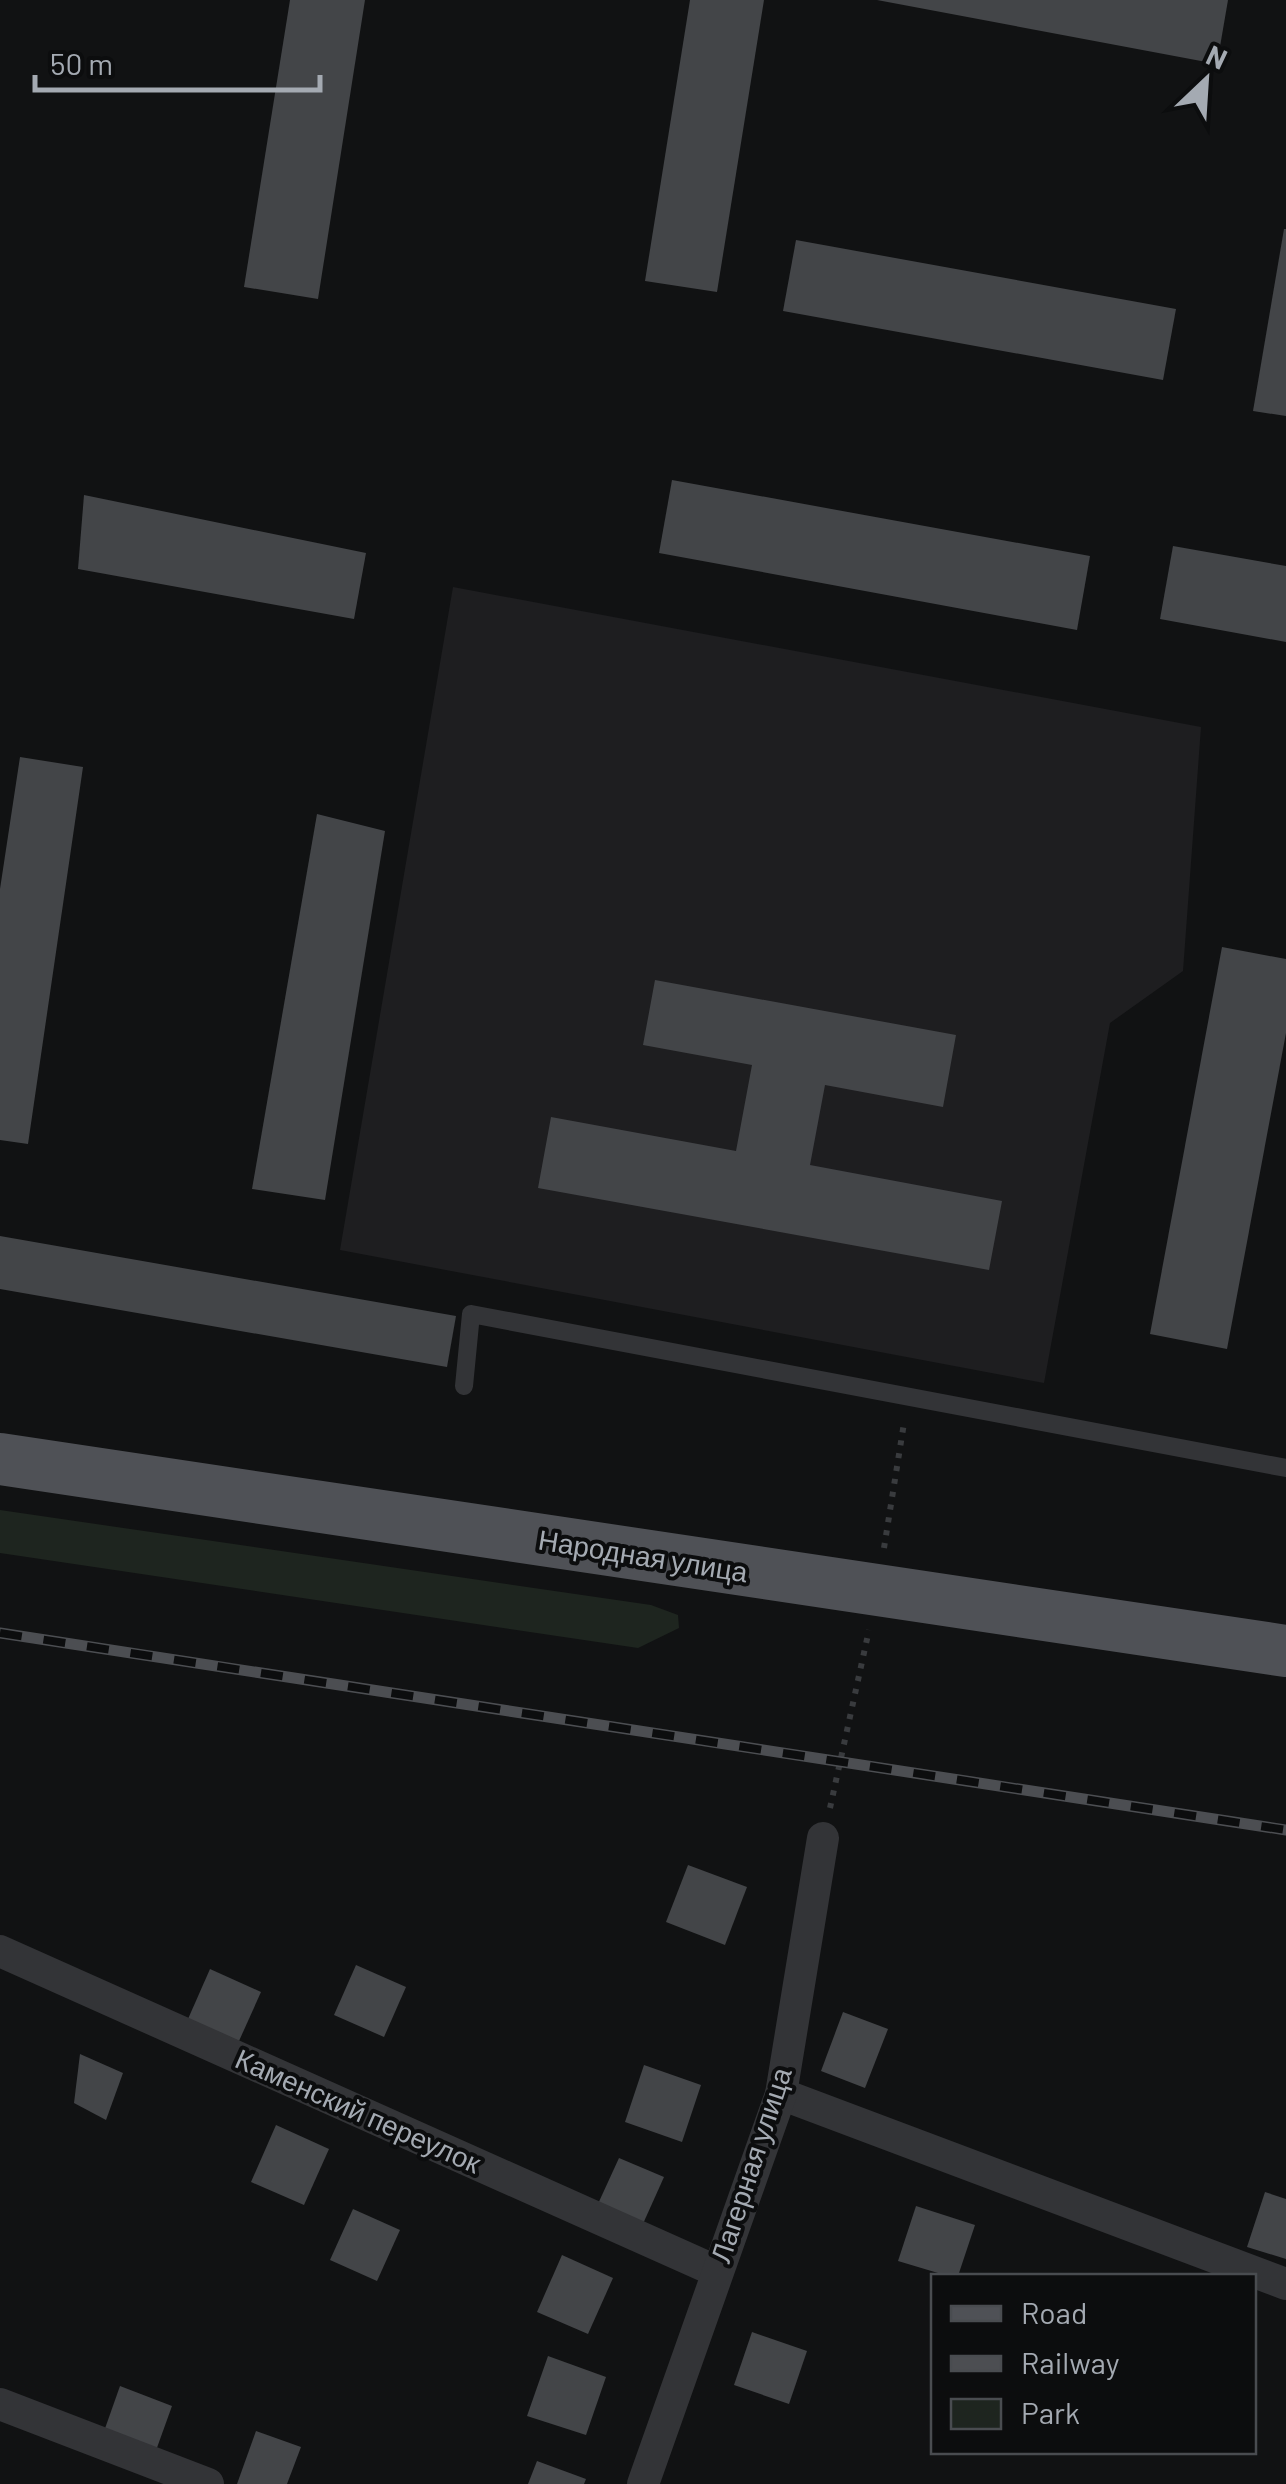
<svg xmlns="http://www.w3.org/2000/svg" width="1286" height="2484" viewBox="0 0 1286 2484" font-family="Barlow,sans-serif">
<style>
.built{fill:#1e1e20}
.green{fill:#1e251f}
.building{fill:#434548}
.lines{fill:none;stroke-linecap:round;stroke-linejoin:round}
.path{stroke:#393b3e;stroke-width:6;stroke-dasharray:5 8;stroke-linecap:butt}
.service{stroke:#333437;stroke-width:18}
.minor{stroke:#333437;stroke-width:32}
.primary{stroke:#4f5156;stroke-width:52}
.rail-casing{stroke:#4c4e52;stroke-width:11}
.rail{stroke:#0c0d0e;stroke-width:8;stroke-dasharray:22;stroke-linecap:butt}
.labels{text-anchor:middle;stroke-width:8;stroke-linejoin:round;paint-order:stroke}
.street-label{font-size:28px;fill:#a4aab2;stroke:#0c0d0e}
</style>
<rect width="100%" height="100%" fill="#111213"/>
<path class="built" d="M453 587 1201 727 1183 971 1110 1023 1044 1383 340 1250Z"/>
<path class="green" d="M0 1510 651 1605 678 1615 679 1628 638 1648 0 1553Z"/>
<g class="building">
<path d="M290 0H365L318 299 244 287Z"/>
<path d="M690 0H764L717 292 645 281Z"/>
<path d="M877 0H1228L1217 64Z"/>
<path d="M1284 229H1286V416L1253 411Z"/>
<path d="M796 240 1176 309 1163 380 783 311Z"/>
<path d="M672 480 1090 556 1077 630 659 553Z"/>
<path d="M84 495 366 553 354 619 78 569Z"/>
<path d="M1173 546 1286 566V642L1160 619Z"/>
<path d="M20 757 83 767 28 1144 0 1140V889Z"/>
<path d="M317 814 385 831 325 1200 252 1189Z"/>
<path d="M1222 947 1286 959V1033L1227 1349 1150 1334Z"/>
<path d="M655 980 956 1035 943 1107 825 1085 810 1165 1002 1201 989 1270 538 1188 551 1117 736 1151 752 1065 643 1045Z"/>
<path d="M0 1236 456 1316 447 1367 0 1289Z"/>
<path d="M688 1865 747 1887 725 1945 666 1922Z"/>
<path d="M356 1965 406 1987 384 2037 334 2015Z"/>
<path d="M210 1969 261 1992 239 2041 188 2019Z"/>
<path d="M843 2012 888 2029 865 2088 821 2071Z"/>
<path d="M80 2054 123 2073 106 2120 74 2103Z"/>
<path d="M644 2065 701 2085 682 2142 625 2122Z"/>
<path d="M276 2125 329 2149 304 2205 251 2182Z"/>
<path d="M619 2158 664 2177 642 2226 597 2206Z"/>
<path d="M1265 2192 1286 2199V2259L1247 2247Z"/>
<path d="M916 2206 975 2225 958 2276H948L898 2261Z"/>
<path d="M353 2209 400 2230 377 2281 330 2260Z"/>
<path d="M562 2255 613 2278 588 2334 537 2312Z"/>
<path d="M752 2332 807 2351 789 2404 734 2385Z"/>
<path d="M548 2356 606 2377 586 2435 527 2416Z"/>
<path d="M120 2386 172 2406 154 2456 102 2437Z"/>
<path d="M256 2431 301 2447 287 2484H237Z"/>
<path d="M537 2461 586 2479 584 2484H528Z"/>
</g>
<g class="lines">
<g class="path">
<path d="M884 1548 904 1423"/>
<path d="M830 1808 869 1630"/>
</g>
<path class="service" d="M464 1386 471 1314 1286 1468"/>
<g class="minor">
<path d="M0 1951 716 2271"/>
<path d="M781 2094 1286 2284"/>
<path d="M0 2404 208 2484"/>
<path d="M643 2484 781 2094 823 1838"/>
</g>
<path class="primary" d="M0 1459 1286 1651"/>
<g class="rail-casing">
<path id="rail" d="M0 1633 1286 1830"/>
</g>
<use href="#rail" class="rail"/>
</g>
<g class="labels">
<g class="street-label">
<text transform="translate(643 1556) rotate(9)" y="10">Народная улица</text>
<text transform="translate(358 2111) rotate(24)" y="10">Каменский переулок</text>
<text transform="translate(751 2165) rotate(-72)" y="10">Лагерная улица</text>
</g>
</g>
<rect x="931" y="2274" width="325" height="180" fill="#0c0d0e" stroke="#494c50" stroke-width="2.5"/>
<rect x="951" y="2306" width="50" height="15" fill="#4f5156" stroke="#494c50" stroke-width="2.5"/>
<text x="1021" y="2324" font-size="30" fill="#a4aab2">Road</text>
<rect x="951" y="2356" width="50" height="15" fill="#4c4e52" stroke="#494c50" stroke-width="2.5"/>
<text x="1021" y="2374" font-size="30" fill="#a4aab2">Railway</text>
<rect x="951" y="2399" width="50" height="30" fill="#1e251f" stroke="#494c50" stroke-width="2.5"/>
<text x="1021" y="2424" font-size="30" fill="#a4aab2">Park</text>
<g transform="translate(1206 80) rotate(25)" stroke="#0c0d0e" stroke-width="8" paint-order="stroke">
<path d="M0-8L18 38L0 25L-18 38Z" fill="#a4aab2"/>
<text y="-15" font-size="28" font-weight="bold" text-anchor="middle" fill="#a4aab2">N</text>
</g>
<path d="M35 75v15h285v-15" fill="none" stroke="#a4aab2" stroke-width="5"/>
<text x="50" y="75" font-size="30" fill="#a4aab2" stroke="#0c0d0e" stroke-width="8" paint-order="stroke">50 m</text>
</svg>
